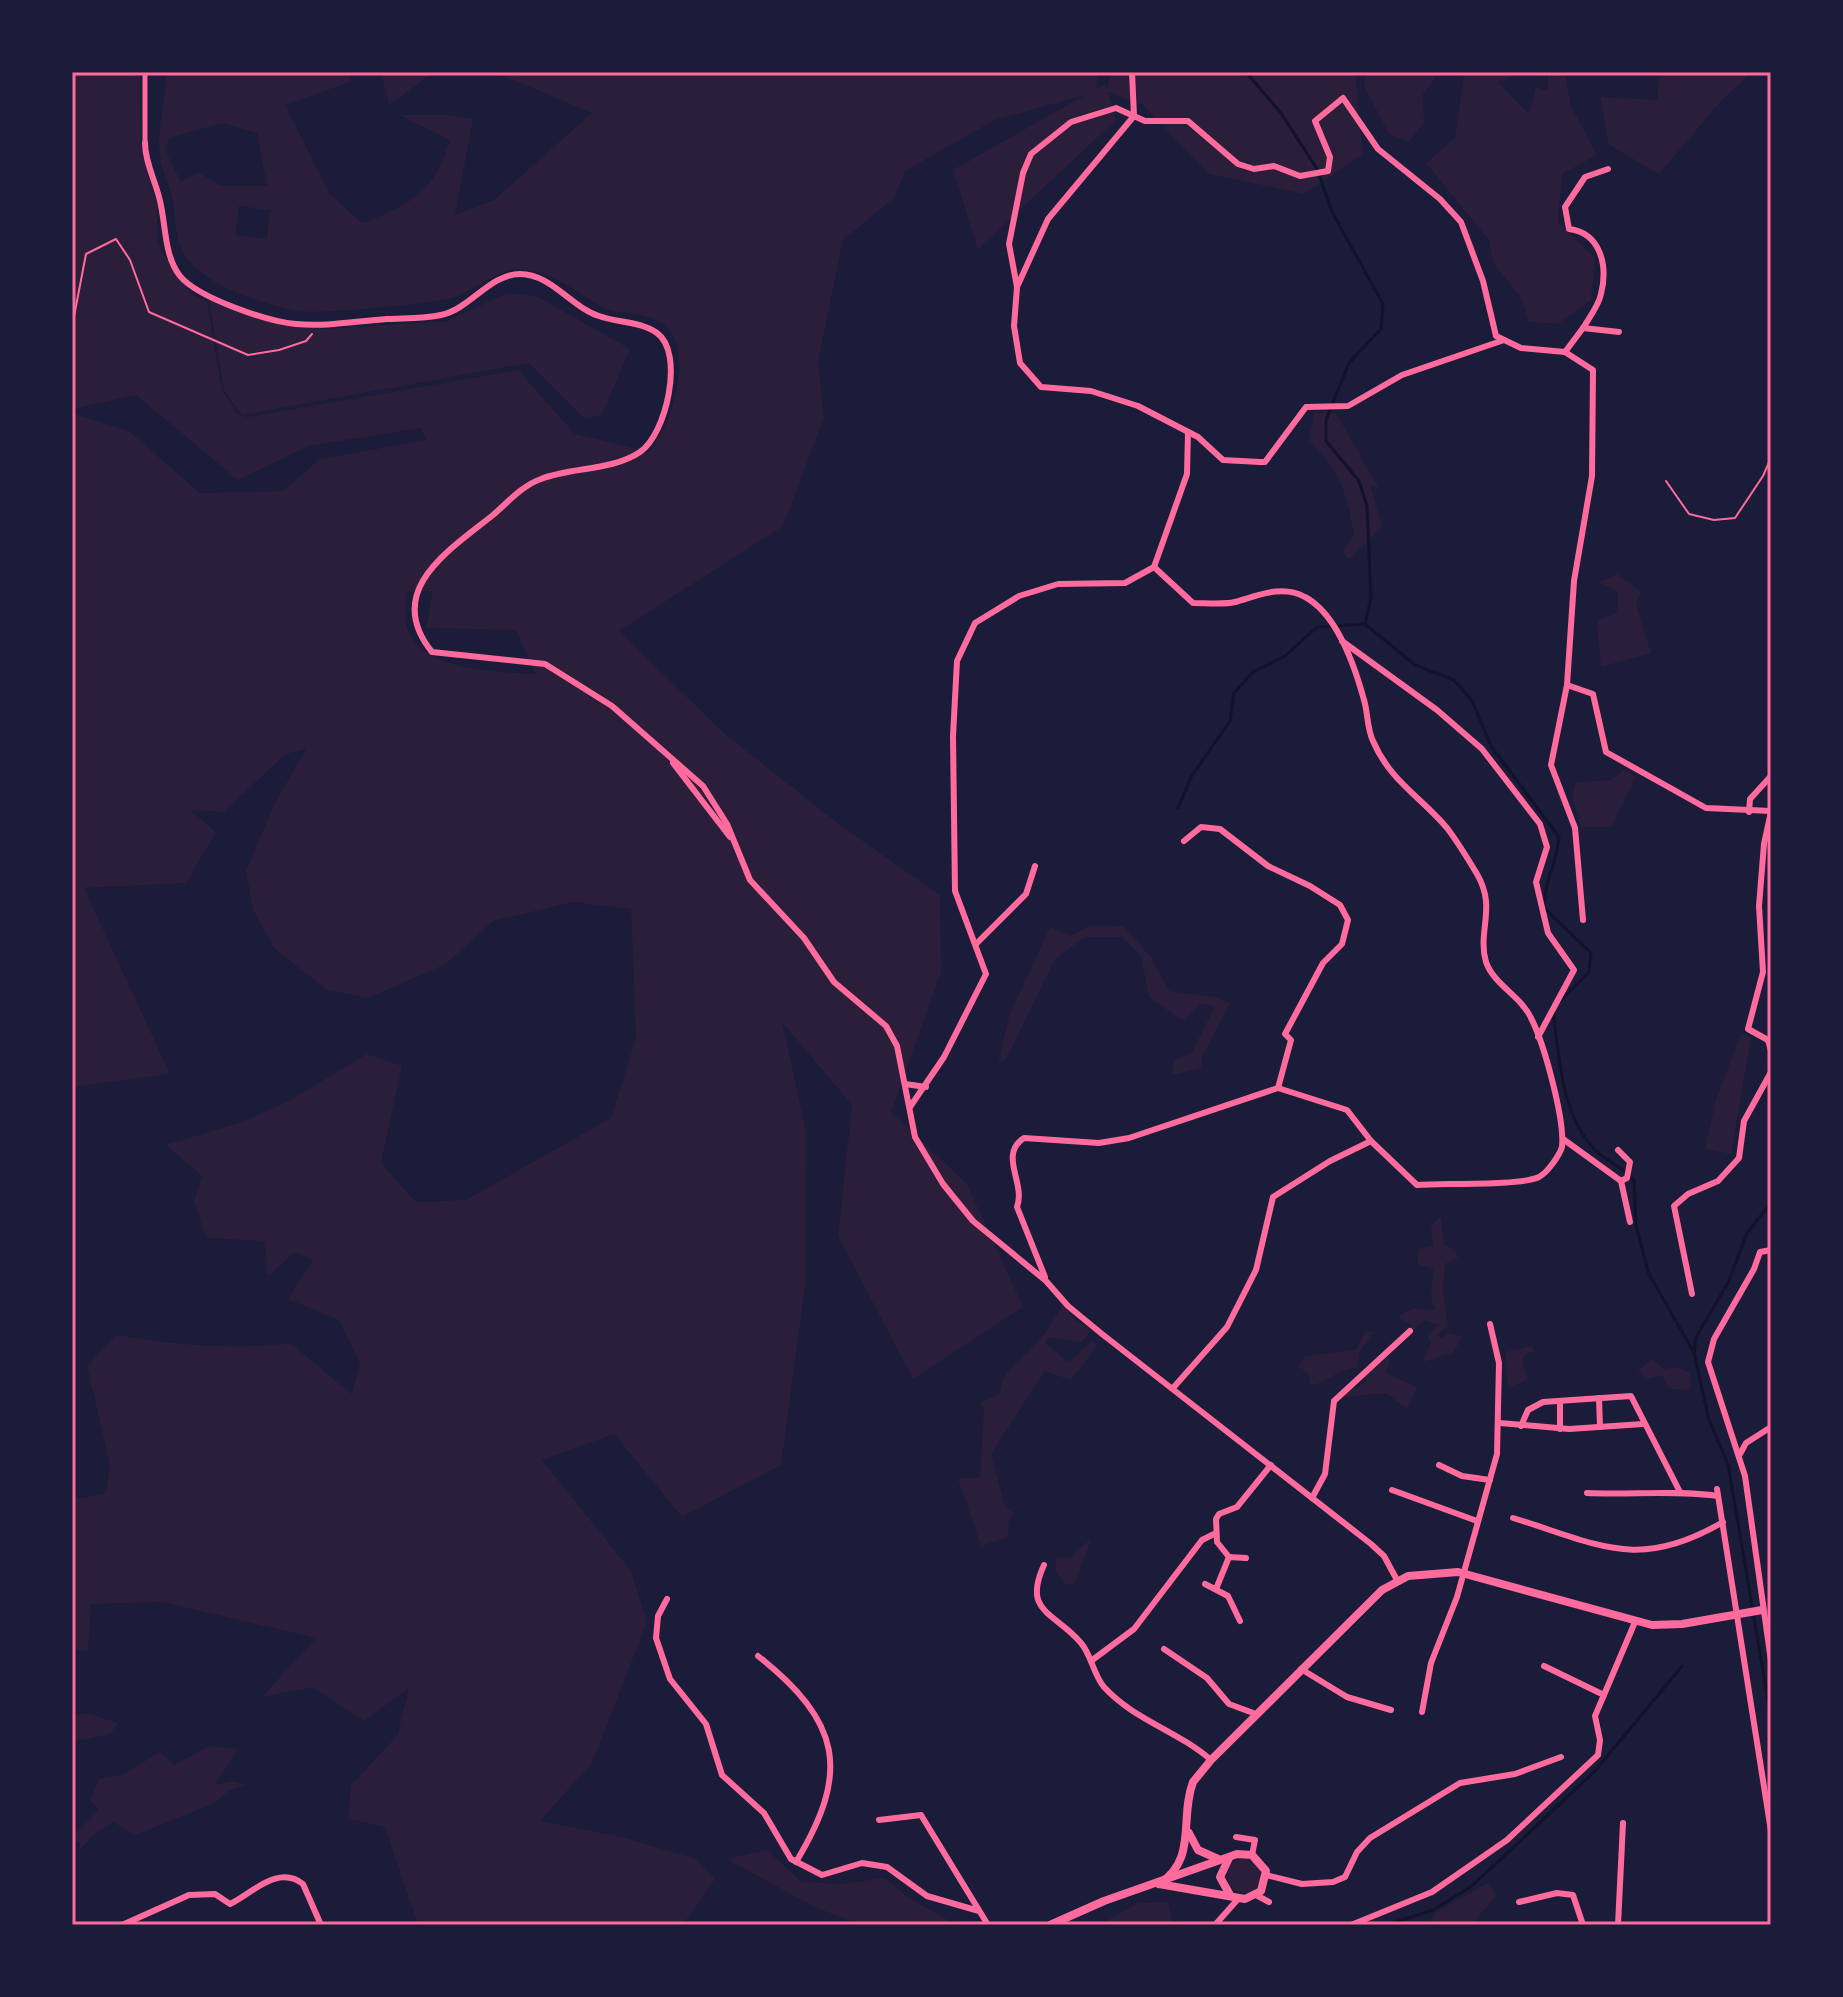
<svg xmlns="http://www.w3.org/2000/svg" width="1843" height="1997" viewBox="0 0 1843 1997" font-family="Ubuntu,sans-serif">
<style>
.green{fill:#2a1e3b;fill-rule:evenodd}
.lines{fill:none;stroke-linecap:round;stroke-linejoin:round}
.stream{stroke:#12122b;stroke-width:3}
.path{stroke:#ff6b9d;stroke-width:2}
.pedestrian{stroke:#ff6b9d;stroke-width:5}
.minor{stroke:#ff6b9d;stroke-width:6}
.tertiary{stroke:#ff6b9d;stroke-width:8}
.neatline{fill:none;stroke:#ff6b9d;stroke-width:3}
</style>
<rect width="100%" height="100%" fill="#1b1b3a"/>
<g class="green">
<path d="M72 72H140L141 152 157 205V244L190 293 207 302 222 391 238 415 248 417 518 370 575 434 649 452C672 426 699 342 658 321 640 311 618 316 600 306 575 291 549 269 518 269 494 269 473 294 447 299 425 304 315 315 296 311 261 303 198 284 182 250 175 237 176 218 173 203 171 187 162 172 160 156 156 131 166 99 166 72H348L350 82 285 105 330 194 362 223C410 205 435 192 450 140L399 115H448L473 119 455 215 494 200 592 113 494 72H1098L1096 89 1105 85 1107 90 1111 72H1355L1363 154 1304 194 1209 174 1143 105 1108 92 1116 120 978 249 953 170 1085 95 995 120 905 171 895 197 843 240 818 361 824 418 783 526 619 631 725 734 840 825 940 895 941 972 891 1112 967 1184 1023 1307 913 1379 838 1236 852 1105 782 1022 806 1131 805 1286 781 1465 682 1517 614 1434 542 1460 631 1571 647 1622 592 1763 540 1821 622 1837 696 1859 715 1879 683 1925H418L385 1827 348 1819 351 1785 397 1736 409 1688 364 1721 313 1687 262 1697 316 1638 163 1602 91 1604 88 1652 72 1649V1499L106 1494 110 1465 87 1366 117 1335C176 1345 230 1350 290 1343L352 1394 360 1363 339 1320 288 1299 313 1260 295 1252 268 1276 264 1241 206 1238 194 1201 202 1176 166 1145 242 1122 287 1102 367 1054 402 1066 381 1163 416 1202 466 1200 611 1118 636 1038 631 909 573 902 493 921 446 964 368 998 327 990 274 948 253 910 246 871 274 805 306 749 286 754 223 812 190 810 216 832 186 883 84 888 170 1074 72 1087V413L129 431 200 493 283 491 320 459 426 440 421 428 308 446 238 480 136 395 72 409ZM222 123 257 133 267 186H221L198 172 181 182 165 150 169 138ZM239 206 270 210 267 239 235 235ZM433 591 426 628 516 630 535 674C495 672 418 671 406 624 404 614 406 601 406 592Z"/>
<path d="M381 72H434L389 105Z"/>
<path d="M1366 72H1512V77L1498 82 1529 114 1536 87 1548 91V72L1565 74 1571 106 1597 155 1562 174 1558 222 1595 258 1591 300 1558 324 1529 322 1522 299 1493 262 1489 240 1426 163 1455 138 1464 75 1436 76 1423 94 1424 122 1409 142 1389 134 1364 86Z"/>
<path d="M1660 72H1752L1720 102 1659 174 1609 145 1600 97 1657 100Z"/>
<path d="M507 293 538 297 630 349 602 415 585 419 529 363 242 415 224 390 209 299 291 326 323 329 447 321Z"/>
<path d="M1314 413H1336L1379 489 1370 484 1382 527 1349 559 1342 552 1354 535C1345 489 1342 473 1309 440Z"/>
<path d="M1617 574 1641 592 1636 605 1651 653 1601 667 1597 621 1617 613 1618 592 1599 582Z"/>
<path d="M1624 770 1636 777 1611 827H1581L1572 796 1576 782 1611 780Z"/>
<path d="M1091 925 1123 926 1151 957 1169 991 1216 997 1230 1003 1202 1057 1201 1068 1172 1075 1174 1060 1191 1054 1215 1006 1200 1004 1183 1021 1149 997 1141 956 1122 937H1085L1055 959 1006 1060 998 1063 1009 1016 1050 927 1070 936Z"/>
<path d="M1741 1033 1751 1038 1731 1154 1705 1149 1716 1100Z"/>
<path d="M1441 1217 1444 1245 1455 1249 1458 1258 1445 1264 1443 1290 1448 1326 1436 1335 1442 1338 1448 1333 1462 1336 1454 1352 1423 1362 1431 1343 1427 1336 1439 1325 1424 1320 1399 1345 1408 1327 1413 1326 1398 1317 1413 1308 1435 1310 1431 1297 1433 1269 1417 1264 1419 1249 1433 1246 1431 1225Z"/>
<path d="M1063 1305 1076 1321 1091 1330 1082 1342 1048 1337 1046 1344 1069 1362 1092 1341 1097 1346 1071 1380 1045 1371 991 1454 1005 1506 1014 1514 1009 1520 1008 1537 981 1546 958 1479 980 1477 984 1411 980 1402 1000 1394C1002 1367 1021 1362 1037 1343 1047 1332 1054 1318 1063 1305Z"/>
<path d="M1366 1330 1374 1332 1360 1351 1357 1368C1337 1368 1328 1384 1310 1385L1308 1373 1298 1366 1305 1356 1356 1350Z"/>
<path d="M1532 1346 1534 1352 1525 1354 1522 1362 1528 1379 1508 1388 1505 1352Z"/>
<path d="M1391 1356 1386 1373 1417 1387 1407 1409 1386 1393 1345 1397 1344 1395 1353 1386 1354 1390 1367 1380 1364 1377Z"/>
<path d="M1652 1359 1664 1369 1675 1367 1691 1373 1690 1390 1669 1389 1662 1375 1646 1380 1638 1370Z"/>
<path d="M1091 1539 1074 1585 1064 1584 1056 1571V1557L1069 1558Z"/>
<path d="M86 1713H87L118 1723 110 1734 72 1742V1716Z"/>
<path d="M209 1746 238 1749 215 1785 232 1781 247 1785 230 1790 213 1804 135 1835 113 1822 93 1835 80 1850V1842L72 1841V1837L99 1810 90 1800 100 1778 122 1775 160 1752 174 1765Z"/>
<path d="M767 1850 802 1882 841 1884 884 1878 912 1900 957 1925H860L815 1907 726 1859Z"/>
<circle cx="1244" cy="1876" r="17"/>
<path d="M1489 1882 1496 1896 1473 1923 1431 1925 1435 1913Z"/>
<path d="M1168 1902 1173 1925H1099L1139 1903Z"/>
</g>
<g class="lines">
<g class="stream">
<path d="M1246 72 1281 113 1317 169 1332 212 1383 304 1381 329 1349 363 1326 420V441L1359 481 1367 506 1371 598 1365 624"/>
<path d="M1178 808 1191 777 1230 721 1234 693 1253 672 1285 656 1317 627 1365 624 1415 665 1454 680 1472 701 1491 746 1559 837C1557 862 1544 882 1544 908L1591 953 1589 972 1560 1001"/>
<path d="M1553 1010C1559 1056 1561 1115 1595 1150 1605 1160 1621 1166 1634 1180L1636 1226 1649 1274 1694 1353 1709 1420 1728 1464 1771 1718"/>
<path d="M1694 1353 1696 1337 1728 1283 1747 1233 1771 1203"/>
<path d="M1386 1925 1433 1910 1472 1886 1595 1771 1682 1666"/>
</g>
<g class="path">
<path d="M72 327 86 254 116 239 130 260 149 312 248 355 279 350 306 341 312 334"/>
<path d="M1666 481 1689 514 1714 520 1735 518 1763 476 1771 458"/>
</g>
<path class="pedestrian" d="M145 143V72"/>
<g class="minor">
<path d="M1132 72 1134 116 1048 219 1017 287 1014 326 1020 363 1041 387 1091 391 1138 406 1198 437 1223 460 1260 462H1265L1306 407 1348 406 1402 375 1504 340"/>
<path d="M145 143C145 163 156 182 160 201 166 225 164 256 180 276 198 298 269 322 296 324 326 327 357 321 387 319 404 318 424 319 441 315 470 309 490 274 520 274 551 274 571 307 599 316 618 323 641 321 657 333 685 353 666 435 640 452 612 471 571 467 541 479 523 485 507 503 493 515 448 551 383 591 432 652L545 664 612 706 703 786 727 824 750 880 804 938 834 982 886 1026 897 1046 915 1137 943 1184 973 1221 1046 1281 1068 1306 1102 1334 1371 1544 1384 1556 1397 1580"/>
<path d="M1017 287 1009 244 1023 173 1031 154 1071 122 1116 108 1145 121H1188L1238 164 1254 169 1274 166 1300 176 1328 171 1330 157 1315 121 1343 98 1378 149 1440 199 1461 222 1483 281 1496 336 1521 348 1565 352 1593 370 1592 476 1574 581 1567 685 1551 765 1575 828 1583 920"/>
<path d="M1583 328C1589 318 1599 305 1601 294 1608 266 1601 233 1569 229L1565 207 1585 177 1608 169"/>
<path d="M1565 352 1583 328 1619 332"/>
<path d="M1342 641 1437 710 1482 749 1540 824 1547 847 1536 882 1548 933 1574 970 1538 1037"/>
<path d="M1567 685 1593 694 1606 752 1706 808 1771 811"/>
<path d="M673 763 730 837"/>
<path d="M1749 812 1750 799 1771 776"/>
<path d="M1771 812 1764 844 1759 906 1763 972 1748 1029 1768 1040 1771 1051"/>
<path d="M1184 841 1201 827 1220 829 1268 866 1310 886 1340 905 1348 920 1342 944 1323 963 1285 1034 1291 1040 1278 1088"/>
<path d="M976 944 1026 894 1035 866"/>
<path d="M905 1084 926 1087"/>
<path d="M910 1107 944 1057 986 974 955 891 953 736 957 661 975 623 1019 596 1058 584 1125 583 1154 567 1187 474 1188 432"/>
<path d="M1563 1139 1621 1181 1630 1222"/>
<path d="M1618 1150 1630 1162 1627 1178 1621 1181"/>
<path d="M1771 1250 1760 1252 1754 1269 1714 1339 1708 1362 1745 1476 1771 1661"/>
<path d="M1045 1277 1017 1207C1026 1183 998 1155 1024 1138L1099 1143 1129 1138 1278 1088 1347 1110 1371 1141 1417 1185C1442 1183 1520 1186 1539 1177 1548 1172 1559 1156 1562 1147 1565 1120 1544 1043 1531 1018 1521 996 1494 985 1486 962 1477 931 1497 908 1477 874 1468 859 1457 841 1447 828 1421 797 1390 781 1373 741 1367 729 1368 713 1364 700 1355 667 1337 614 1305 597 1282 584 1257 596 1235 602 1223 605 1206 603 1193 603L1154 567"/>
<path d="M1692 1294 1674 1206 1688 1194 1718 1181 1739 1158 1744 1121 1771 1072"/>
<path d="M1173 1388 1227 1327 1256 1270 1273 1197 1330 1161 1371 1141"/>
<path d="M1599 1398 1600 1427"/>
<path d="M1560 1401V1429"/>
<path d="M1500 1423 1569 1429 1643 1424"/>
<path d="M1521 1426 1528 1410 1543 1402 1631 1396 1680 1492"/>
<path d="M1740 1454 1746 1443 1771 1427"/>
<path d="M1439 1465 1462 1476 1490 1480"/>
<path d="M1717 1489 1771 1831"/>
<path d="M1392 1490 1477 1521"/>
<path d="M1587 1493C1631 1495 1675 1490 1718 1496"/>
<path d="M1312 1498 1325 1474 1334 1401 1410 1331"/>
<path d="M1513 1518C1598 1544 1638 1572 1723 1522"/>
<path d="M1229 1557 1217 1542 1216 1519 1219 1514 1237 1507 1271 1465"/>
<path d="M1044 1565C1022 1613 1055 1612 1081 1643 1092 1656 1093 1674 1104 1687 1134 1720 1178 1731 1211 1760"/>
<path d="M1205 1584 1228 1596 1240 1621"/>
<path d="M1216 1589 1229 1557 1246 1558"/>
<path d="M667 1599 658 1616 656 1638 670 1679 706 1724 722 1775 764 1813 791 1859 822 1875 862 1863 887 1867 927 1896 979 1911"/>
<path d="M1164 1649 1207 1678 1229 1704 1256 1714"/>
<path d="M758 1656C841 1722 851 1771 796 1862"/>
<path d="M1091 1661 1134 1629 1202 1540 1214 1534"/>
<path d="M1544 1666 1604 1695"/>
<path d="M1301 1669 1347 1697 1391 1710"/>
<path d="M1422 1712 1431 1663 1457 1597 1497 1454 1499 1363 1490 1324"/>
<path d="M879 1820 921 1815 988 1925"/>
<path d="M1236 1837 1255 1840 1252 1855"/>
<path d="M1266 1875 1302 1884 1333 1882 1345 1877 1357 1852 1370 1838 1460 1783 1515 1774 1561 1757"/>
<path d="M1256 1895 1269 1902"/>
<path d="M1519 1902 1557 1893 1573 1895 1583 1925"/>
<path d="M122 1925 189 1895 215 1894 230 1904C251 1894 278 1864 303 1884L321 1925"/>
<path d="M1215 1925 1238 1899"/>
<path d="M1351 1925 1432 1892 1507 1840 1598 1755 1600 1740 1595 1716 1635 1622"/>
<path d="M1618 1925 1623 1823"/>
</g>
<g class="tertiary">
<path d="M1189 1833 1198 1850 1218 1859"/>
<path d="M1229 1858 1220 1877 1230 1895"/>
<path d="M1159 1884C1198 1859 1179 1819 1193 1782L1211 1760 1382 1590 1408 1576 1458 1572 1652 1625 1682 1624 1762 1610"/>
<path d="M1050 1925 1104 1901 1237 1854 1252 1855 1266 1871 1261 1891 1245 1899 1159 1884"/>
</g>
</g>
<rect width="1843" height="1997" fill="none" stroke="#1b1b3a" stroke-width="148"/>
<rect x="74" y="74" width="1695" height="1849" class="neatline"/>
</svg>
